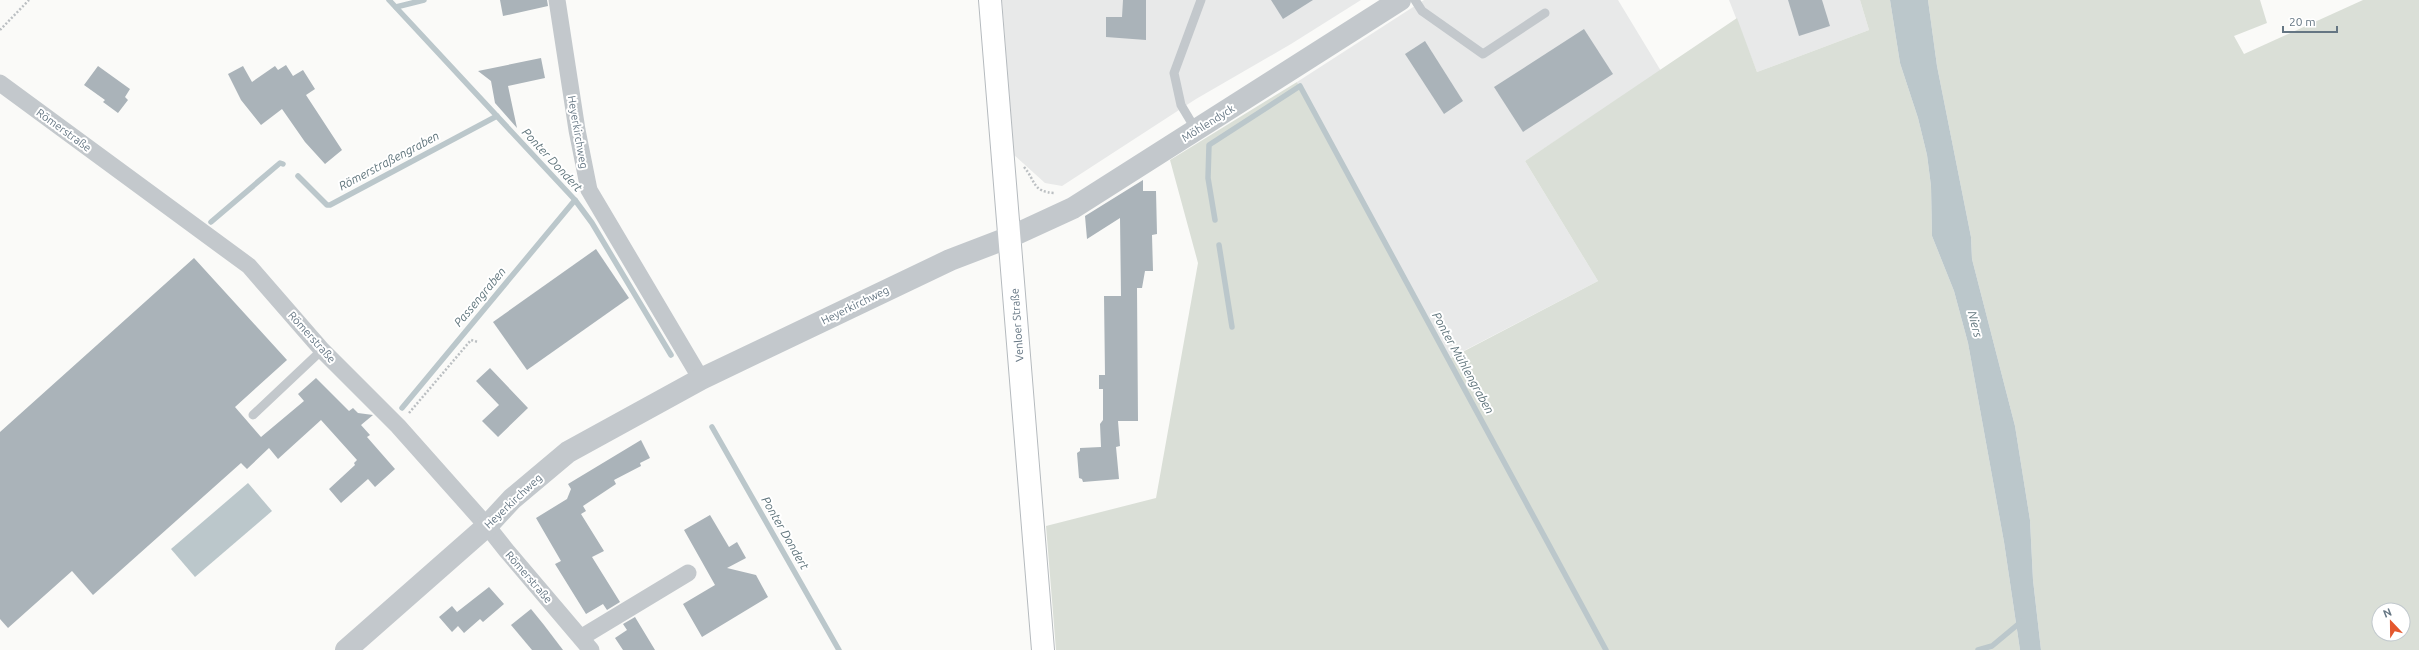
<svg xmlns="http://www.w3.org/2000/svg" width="2419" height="650" viewBox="0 0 2419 650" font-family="Ubuntu,sans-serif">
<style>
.built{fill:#e8e9e9}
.green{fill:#dadfd7;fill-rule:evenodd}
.water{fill:#bbc7cb}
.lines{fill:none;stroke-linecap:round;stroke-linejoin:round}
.stream{stroke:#bbc7cb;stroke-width:5.5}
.building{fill:#aab3b9}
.primary-casing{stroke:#b5babe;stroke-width:24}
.path{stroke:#bbbfc2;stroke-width:2.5;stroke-dasharray:2 2;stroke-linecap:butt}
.service{stroke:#c3c8cc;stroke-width:9}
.minor{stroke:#c3c8cc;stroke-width:17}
.tertiary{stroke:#c3c8cc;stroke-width:22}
.primary{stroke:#fff;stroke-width:22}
.labels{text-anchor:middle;stroke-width:4;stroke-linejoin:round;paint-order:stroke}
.street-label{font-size:11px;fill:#657683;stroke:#fff}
.water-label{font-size:12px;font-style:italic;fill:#60757c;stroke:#fff}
</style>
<rect width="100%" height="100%" fill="#fafaf8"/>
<g class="built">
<path d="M1002 0H1361L1291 44 1196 99 1062 186 1045 183 1014 155Z"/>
<path d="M1424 0H1618L1661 71 1525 161 1598 281 1448 359 1297 82Z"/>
<path d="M1729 0H1860L1869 30 1757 72Z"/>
</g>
<g class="green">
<path d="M1860 0H1890L1900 63 1918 118 1927 155 1931 186 1932 236 1954 291 1968 343 2004 542 2020 650H1056L1046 526 1156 498 1198 263 1170 160 1297 82 1449 359 1598 281 1525 161 1737 18 1757 72 1869 30Z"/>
<path d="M1928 0H2260L2267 23 2234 36 2244 54 2363 0H2419V650H2041L2033 580 2030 520 2015 426 1972 259 1971 237 1937 66ZM2379 610H2403V634H2379Z"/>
</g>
<g class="water">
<path d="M1890 0H1928L1937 66 1971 237 1972 259 2015 426 2030 520 2033 580 2041 650H2020L2004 542 1968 343 1954 291 1932 236 1931 186 1927 155 1918 118 1900 63Z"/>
<path d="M248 483 272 511 195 577 171 549Z"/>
</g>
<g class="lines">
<g class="stream">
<path d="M389 0 575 200 592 223 671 355"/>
<path d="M396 7 424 0"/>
<path d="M298 176 327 205H330L497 116"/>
<path d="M1215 220 1208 178 1209 145 1300 86 1606 650"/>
<path d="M211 222 280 163 283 164"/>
<path d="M1219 245 1232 327"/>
<path d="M402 408 575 200"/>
<path d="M712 427 839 650"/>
<path d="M1978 650 1992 646 2022 621"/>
</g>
</g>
<g class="building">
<path d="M500 0H547L548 6 503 16Z"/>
<path d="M1123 0H1146V40L1106 37V17H1122Z"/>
<path d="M1271 0H1313L1283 19Z"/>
<path d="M1788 0H1822L1830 26 1799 36Z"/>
<path d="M1584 29 1613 74 1523 132 1494 87Z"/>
<path d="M1425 41 1463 101 1444 114 1405 54Z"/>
<path d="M541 58 545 78 508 86 517 128 495 103 491 81 478 71Z"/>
<path d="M286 65 293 76 303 70 315 89 306 95 342 150 325 164 305 142 282 109 261 125 241 100 228 74 243 66 252 82 275 66 278 70Z"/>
<path d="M98 66 130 89 125 97 128 100 118 113 103 102 105 100 84 85Z"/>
<path d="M1143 180V191H1156L1157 234 1152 235 1153 271H1145L1142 288H1137L1138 421H1118L1120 446 1116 447 1119 479 1083 482 1082 479 1079 478 1077 453 1080 451V448L1101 447 1100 424 1103 420V389H1099V375H1105L1104 296H1121L1120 218 1087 239 1085 216Z"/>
<path d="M596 249 629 298 527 370 493 322Z"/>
<path d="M194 258 287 360 235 407 261 437 304 401 298 394 316 378 349 411 353 408 358 413 373 415 361 425 370 435 367 437 395 469 375 487 368 479 341 503 329 489 355 465 354 463 357 460 321 420 278 459 269 448 247 469 241 463 93 595 72 571 8 628 0 619V432Z"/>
<path d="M490 368 528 408 498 437 482 421 499 405 476 381Z"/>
<path d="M641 440 650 458 640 463 641 466 614 480 616 484 583 506 586 511 581 514 604 551 592 557 620 602 607 610 603 604 586 614 555 564 561 561 536 518 567 499 571 489 568 484Z"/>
<path d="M710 515 729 547 737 542 746 558 727 568 756 575 768 597 702 637 683 604 715 585 684 530Z"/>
<path d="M489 587 504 604 483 622 480 619 464 633 458 626 452 632 439 617 452 606 457 612Z"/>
<path d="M531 609 544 625 563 650H532L511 625Z"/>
<path d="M635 617 655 650H623L615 638 627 630 623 624Z"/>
</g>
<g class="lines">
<g class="primary-casing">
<path id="primary" d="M990 0 1043 650"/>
</g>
<g class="path">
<path d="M0 30 29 0"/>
<path d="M1024 167C1036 181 1032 192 1055 193"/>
<path d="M409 413 471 340 478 342"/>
</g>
<g class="service">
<path d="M1415 0 1422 11 1483 54 1545 13"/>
<path d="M1196 130 1181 105 1174 73 1201 0"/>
<path d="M253 415 322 350"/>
</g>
<g class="minor">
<path d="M557 0 577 130 589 190 701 379"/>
<path d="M0 83 249 266 322 350 398 426 487 526 506 550 591 650"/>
<path d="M582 637 688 573"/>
</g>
<path class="tertiary" d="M346 650 487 526 512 499 568 452 701 379 950 260 1010 237 1073 208 1400 0"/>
<use href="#primary" class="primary"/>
</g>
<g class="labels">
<g class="street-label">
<text transform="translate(1208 123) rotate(-32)" y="4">Möhlendyck</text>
<text transform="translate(64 130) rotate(36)" y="4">Römerstraße</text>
<text transform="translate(578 132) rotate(80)" y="4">Heyerkirchweg</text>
<text transform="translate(855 305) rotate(-26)" y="4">Heyerkirchweg</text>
<text transform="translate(1017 325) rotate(-94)" y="4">Venloer Straße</text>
<text transform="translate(312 337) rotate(48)" y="4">Römerstraße</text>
<text transform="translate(513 501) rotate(-43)" y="4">Heyerkirchweg</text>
<text transform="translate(529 577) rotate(49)" y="4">Römerstraße</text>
</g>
<g class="water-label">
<text transform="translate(552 160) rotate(47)" y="4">Ponter Dondert</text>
<text transform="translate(389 161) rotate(-28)" y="4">Römerstraßengraben</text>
<text transform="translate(480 297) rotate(-50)" y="4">Passengraben</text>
<text transform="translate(1975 324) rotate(76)" y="4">Niers</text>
<text transform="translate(1463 363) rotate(61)" y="4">Ponter Mühlengraben</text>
<text transform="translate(785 533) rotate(60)" y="4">Ponter Dondert</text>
</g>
</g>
<g transform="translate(2391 622) rotate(338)"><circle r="19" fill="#ffffff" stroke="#c1c8cd"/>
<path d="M0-3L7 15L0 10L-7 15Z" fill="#e4572e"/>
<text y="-6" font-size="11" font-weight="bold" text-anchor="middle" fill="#657683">N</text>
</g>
<path d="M2283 26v6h54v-6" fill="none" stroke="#657683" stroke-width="2"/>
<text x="2289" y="26" font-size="12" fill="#657683" stroke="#ffffff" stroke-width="3" paint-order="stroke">20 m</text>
</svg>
